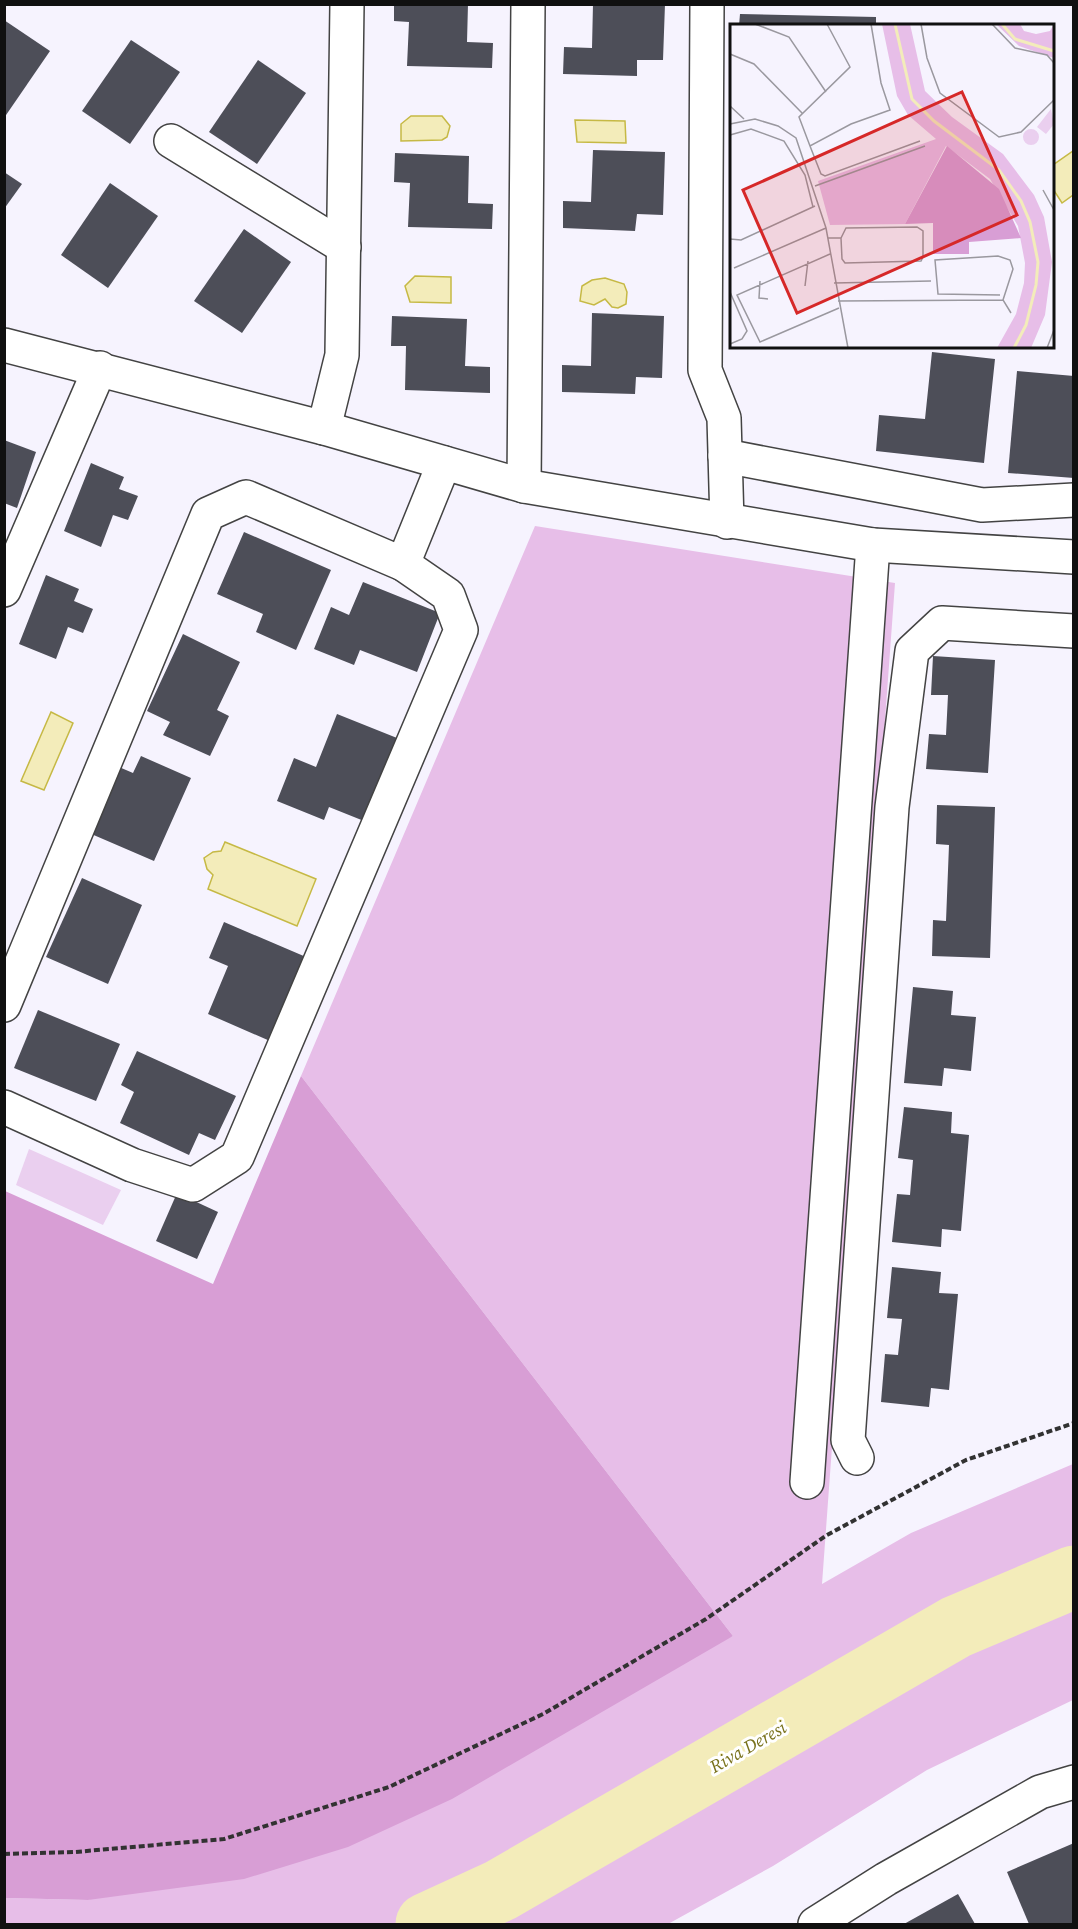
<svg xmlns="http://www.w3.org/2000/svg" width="1078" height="1929" viewBox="0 0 1078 1929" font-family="'Source Serif 4',serif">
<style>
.green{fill:#e7bee8}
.forest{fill:#d89ed5}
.pitch{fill:#eacfef}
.water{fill:#f3ecba;stroke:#c6b945;stroke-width:1.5}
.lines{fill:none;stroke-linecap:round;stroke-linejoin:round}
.river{stroke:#f3ecba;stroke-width:63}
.building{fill:#4d4e58}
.minor-casing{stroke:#434343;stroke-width:36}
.path{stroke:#323232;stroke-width:4;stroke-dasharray:6 3;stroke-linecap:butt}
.minor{stroke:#fff;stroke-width:33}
.labels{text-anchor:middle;stroke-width:6;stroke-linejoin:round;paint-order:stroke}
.water-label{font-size:18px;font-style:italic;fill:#79721c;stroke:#fff}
.inset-river{fill:none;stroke:#f3ecba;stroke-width:3}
.inset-road{fill:none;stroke:#9a989f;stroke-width:1.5}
.view{fill:#d62828;fill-opacity:0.15;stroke:#d62828;stroke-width:3}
.inset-edge{fill:none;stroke:#101010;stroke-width:3}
</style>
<rect width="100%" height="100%" fill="#f6f3fe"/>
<path class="green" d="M535 526 895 583 822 1584 911 1533 1073 1464V1700L927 1770 773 1866 668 1924H5V1898L88 1900 733 1636 301 1076Z"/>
<path class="forest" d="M301 1076 733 1636 452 1799 348 1847 244 1879 88 1900 5 1898V1191L213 1284Z"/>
<path class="pitch" d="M29 1149 121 1190 103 1225 16 1185Z"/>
<g class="water">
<path d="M411 116H442L450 126 447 137 442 140 401 141V124Z"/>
<path d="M575 120 625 121 626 143 577 142Z"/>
<path d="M1073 151V195L1062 203 1053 189V165Z"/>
<path d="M415 276 451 277V303L410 302 405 286Z"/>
<path d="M605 278 624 284 627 292 626 304 618 308 612 307 605 299 594 305 580 301 582 286 592 280Z"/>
<path d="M51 712 73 723 44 790 21 781Z"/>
<path d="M225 842 316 879 297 926 208 889 213 875 207 869 204 858 213 852 221 851Z"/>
</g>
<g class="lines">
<path class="river" d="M427 1924 501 1890 956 1627 1074 1577"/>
</g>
<g class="building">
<path d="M394 4H468L467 42 493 43 492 68 407 66 409 22 394 21Z"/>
<path d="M593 4H665L663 60H637V76L563 74 564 47 592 48Z"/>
<path d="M740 14 876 17V26H739Z"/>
<path d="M4 20 50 51 4 118Z"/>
<path d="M131 40 180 72 130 144 82 111Z"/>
<path d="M258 60 306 93 257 164 209 132Z"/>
<path d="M593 150 665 152 663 215 637 214 635 231 563 228V201L591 202Z"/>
<path d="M395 153 469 156 468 203 493 204 492 229 408 227 410 183 394 182Z"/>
<path d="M4 172 22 184 4 209Z"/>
<path d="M110 183 158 216 108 288 61 255Z"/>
<path d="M244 229 291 262 242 333 194 301Z"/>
<path d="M592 313 664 316 662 378 636 377 635 394 562 392V365L591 366Z"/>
<path d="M392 316 467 319 465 366 490 367V393L405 390 406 346H391Z"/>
<path d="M932 352 995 359 984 463 876 451 879 415 925 419Z"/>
<path d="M1017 371 1074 376V478L1008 473Z"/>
<path d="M4 440 36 452 17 508 4 503Z"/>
<path d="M91 463 124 477 119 489 138 496 128 520 113 515 101 547 64 531Z"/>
<path d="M244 532 331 570 296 650 256 632 263 614 217 594Z"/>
<path d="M46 575 79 589 74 601 93 609 83 633 68 627 56 659 19 644Z"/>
<path d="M363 582 440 613 417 672 360 650 354 665 314 649 331 607 349 615Z"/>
<path d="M183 634 240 662 217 710 229 716 210 756 163 735 170 722 147 711Z"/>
<path d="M933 656 995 660 988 773 926 769 929 734 946 735 948 695H931Z"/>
<path d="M337 714 402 740 369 823 329 807 324 820 277 801 294 758 316 767Z"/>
<path d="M141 756 191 778 154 861 89 833 119 767 133 773Z"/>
<path d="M937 805 995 807 990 958 932 956 933 920 946 921 949 845 936 844Z"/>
<path d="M82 878 142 905 108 984 46 957Z"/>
<path d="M224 922 306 957 270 1041 208 1014 228 966 209 958Z"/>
<path d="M913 987 953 991 951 1015 976 1017 971 1071 944 1068 942 1086 904 1083Z"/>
<path d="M38 1010 120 1044 96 1101 14 1068Z"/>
<path d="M137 1051 236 1096 215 1140 199 1133 189 1155 120 1123 134 1092 121 1085Z"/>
<path d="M904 1107 952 1112 951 1133 969 1135 961 1231 942 1229 941 1247 892 1242 897 1194 910 1195 913 1160 898 1158Z"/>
<path d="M177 1193 218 1212 197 1259 156 1241Z"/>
<path d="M892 1267 941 1272 939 1293 958 1294 949 1390 931 1388 929 1407 881 1402 885 1354 898 1355 902 1319 887 1318Z"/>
<path d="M1074 1843V1924H1029L1007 1872Z"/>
<path d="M958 1894 975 1924H904Z"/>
</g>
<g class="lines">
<g class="minor-casing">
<g id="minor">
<path d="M707 4 705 370 724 418 727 522"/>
<path d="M171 141 344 247"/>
<path d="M4 345 324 428 524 486 873 545 1074 557"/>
<path d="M324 428 342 355 347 4"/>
<path d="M725 456 982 505 1074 500"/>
<path d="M524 486 528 4"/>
<path d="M403 564 444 463"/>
<path d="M4 590 100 368"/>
<path d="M4 1005 208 514 246 497 403 564 448 595 461 630 237 1157 193 1185 132 1165 4 1107"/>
<path d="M857 1458 848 1440 892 807 912 651 942 623 1074 631"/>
<path d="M807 1482 873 545"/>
<path d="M815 1924 886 1879 1040 1792 1074 1782"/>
</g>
</g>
<path class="path" d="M4 1854 75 1852 224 1839 389 1787 543 1714 706 1619 827 1535 966 1460 1074 1423"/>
<use href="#minor" class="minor"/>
</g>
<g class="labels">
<g class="water-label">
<text transform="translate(748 1747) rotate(-30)" y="6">Riva Deresi</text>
</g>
</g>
<g transform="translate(730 24)">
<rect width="324" height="324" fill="#f6f3fe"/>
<path d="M152 0H180L195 67 222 93 273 130 304 171 314 193 322 238 315 291 301 324H267L286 290 294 259 295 239 288 202 260 155 216 122 175 200 100 201 88 157 206 115 178 91 167 72ZM266 0H290L294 7 306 10 320 7 324 0V34L289 22Z" fill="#e7bee8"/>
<path d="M217 122 269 165 291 214 239 218V230H203V199L175 200Z" fill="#d89ed5"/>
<path d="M321 85 324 100 316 110 307 103ZM293 113a8 8 0 1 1 16 0a8 8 0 1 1-16 0Z" fill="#eacfef"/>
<path class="inset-river" d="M165 0 182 75 204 97 269 146 291 177 300 198 308 238 306 261 296 301 284 324M272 0 285 15 324 27"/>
<path class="inset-road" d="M25 0 59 13 96 68M97 0 120 43 69 93 80 122 121 100 160 86 151 59 141 0M191 0 197 34 210 69 269 113 291 108 324 76M262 0 285 24 317 31 324 39M0 30 24 40 73 90M0 82 14 95M0 100 25 95 48 102 66 114 96 204 118 324M0 111 21 105 54 117 75 151 83 183M80 122 91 150 95 152 190 117M85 162 195 122M313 166 324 186M98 214H111L116 204 187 203 193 207V233L191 237 115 239 112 235 111 214M0 215 11 216 85 182M100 230 7 271 30 318 109 284M4 244 96 204M30 257 29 274 38 275M104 259 201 257M75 262 78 237M0 268 17 307 12 315 0 320M270 271 208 270 205 236 268 232 280 236 283 245 273 276 281 289M108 277 273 276M317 324 324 306"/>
<path class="view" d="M232 68 287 191 67 289 13 166Z"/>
<rect width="324" height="324" class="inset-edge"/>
</g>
<rect width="1078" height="1929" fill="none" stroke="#101010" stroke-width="12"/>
</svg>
